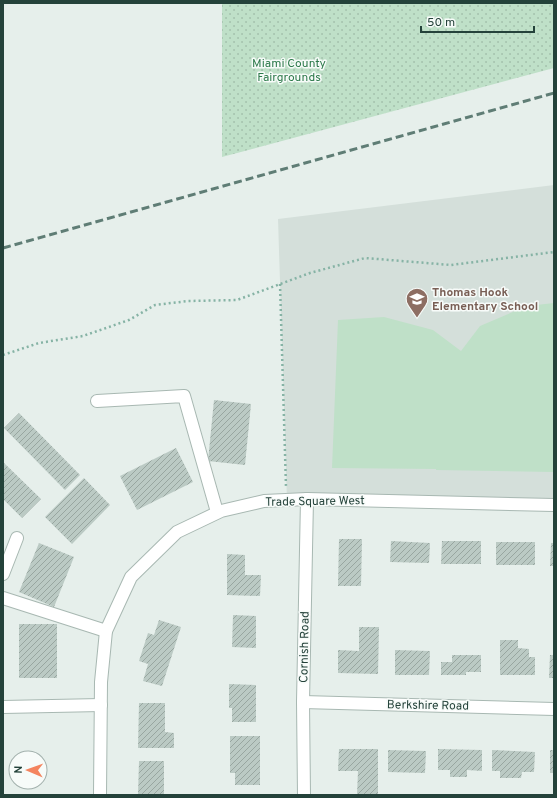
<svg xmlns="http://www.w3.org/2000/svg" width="557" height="798" viewBox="0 0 557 798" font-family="Overpass,sans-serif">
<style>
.built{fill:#d4dfda}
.park{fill:url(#park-dots)}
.garden{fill:#bfe0c8}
.building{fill:url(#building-hatch)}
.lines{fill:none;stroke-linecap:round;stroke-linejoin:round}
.minor-casing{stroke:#a8b8b2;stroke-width:14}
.path{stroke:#86b3a5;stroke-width:2.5;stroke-dasharray:2 3;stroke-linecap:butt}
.minor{stroke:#fff;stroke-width:12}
.rail{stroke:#5f7d75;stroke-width:3;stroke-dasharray:8 4;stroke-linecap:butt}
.labels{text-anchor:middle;stroke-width:3;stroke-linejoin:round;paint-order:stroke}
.park-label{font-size:12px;fill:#2d7a4b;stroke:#f7fbf9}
.education-label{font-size:12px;font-weight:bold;fill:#785e54;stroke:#f7fbf9;text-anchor:start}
.street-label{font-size:12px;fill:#24423a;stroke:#f7fbf9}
</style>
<defs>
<pattern id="park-dots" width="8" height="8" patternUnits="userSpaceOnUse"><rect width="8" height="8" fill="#bfe0c8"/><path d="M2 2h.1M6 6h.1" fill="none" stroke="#a4c1ad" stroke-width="1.8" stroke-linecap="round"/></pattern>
<pattern id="building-hatch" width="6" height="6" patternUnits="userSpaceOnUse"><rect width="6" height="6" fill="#bbcac4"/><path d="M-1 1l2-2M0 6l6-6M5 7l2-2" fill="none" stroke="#98a6a0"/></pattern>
</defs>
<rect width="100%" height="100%" fill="#e6efeb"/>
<path class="built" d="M554 185V505L287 500 278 219Z"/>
<path class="park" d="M222 3H554V68L222 157Z"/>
<path class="garden" d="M554 303V472L436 470V469L332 468 338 320 384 317 433 330 461 351 480 326 527 306Z"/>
<g class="building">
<path d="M214 400 251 404 245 465 208 461Z"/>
<path d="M19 413 80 475 65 490 4 428Z"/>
<path d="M176 448 193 482 137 510 120 476Z"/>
<path d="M3 462 41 499 22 518 3 499Z"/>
<path d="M84 478 110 505 72 544 45 517Z"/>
<path d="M339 539H362L361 586H338Z"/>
<path d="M391 541 430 543 429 563 390 562Z"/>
<path d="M442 541H481V564H441Z"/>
<rect x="496" y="542" width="39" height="23"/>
<path d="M39 543 74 557 54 607 19 592Z"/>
<path d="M551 543H554V566H550Z"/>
<path d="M227 554 245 555V575H261L260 596 227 595Z"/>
<path d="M233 615 256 616V648L232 647Z"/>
<path d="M159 620 181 627 162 686 143 681 148 664 139 661 148 633 154 635Z"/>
<rect x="19" y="624" width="38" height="54"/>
<path d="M359 627H379L378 674 338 673V650L359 651Z"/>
<path d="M500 640H518V648L529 649V657H535V675H500Z"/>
<path d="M395 650 430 651 429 675H395Z"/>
<path d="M452 655H481V672H466V675H441V662H452Z"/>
<path d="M550 655H554V678H549Z"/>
<path d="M229 684 256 685V722H232V708H229Z"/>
<path d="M139 703H165V732L174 733V748H138Z"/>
<path d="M230 736H260V785H235V773H230Z"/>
<path d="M339 749H378V795H357L358 771H338Z"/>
<path d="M438 749 482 750V771L467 770V777H450V770H438Z"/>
<path d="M388 750 426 751 425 773 388 772Z"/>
<path d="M492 750 535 752 534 772H522L521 778H500V771H492Z"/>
<rect x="550" y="750" width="4" height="23"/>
<path d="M139 761H164V795H138Z"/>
</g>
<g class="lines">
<g class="minor-casing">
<g id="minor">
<path d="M97 401 184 396 217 512"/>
<path d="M3 574 17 538"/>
<path d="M3 598 106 631"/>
<path d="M303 702 554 709"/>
<path d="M3 707 101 705"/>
<path d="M100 795 101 682 106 631 131 577 177 532 221 511 264 501 307 499 554 505"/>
<path d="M304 795 303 702 307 499"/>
</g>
</g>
<g class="path">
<path d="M280 284 286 487"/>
<path d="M3 355 39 343 83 336 129 320 155 305 188 301 237 300 310 273 365 258 451 265 554 252"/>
</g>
<use href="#minor" class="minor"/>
<path class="rail" d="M3 248 554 93"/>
</g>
<defs>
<g id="school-pin" transform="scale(1.15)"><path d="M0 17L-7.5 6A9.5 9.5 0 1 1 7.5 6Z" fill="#8d6e63" stroke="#f7fbf9"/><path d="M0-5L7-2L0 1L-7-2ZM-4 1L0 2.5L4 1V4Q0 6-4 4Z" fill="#fff"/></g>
</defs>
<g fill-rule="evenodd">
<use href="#school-pin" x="417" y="299"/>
</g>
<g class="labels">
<g class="park-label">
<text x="289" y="67">Miami County<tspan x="289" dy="14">Fairgrounds</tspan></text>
</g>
<g class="education-label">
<text x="432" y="296">Thomas Hook<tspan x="432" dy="14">Elementary School</tspan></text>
</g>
<g class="street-label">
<text transform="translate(315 501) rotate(-1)" y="4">Trade Square West</text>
<text transform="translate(304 647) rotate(-89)" y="4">Cornish Road</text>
<text transform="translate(428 705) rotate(1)" y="4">Berkshire Road</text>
</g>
</g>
<rect width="557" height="798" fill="none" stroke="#24423a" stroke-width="8"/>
<g transform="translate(28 770) rotate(272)"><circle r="19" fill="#f7fbf9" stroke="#a3b1ad"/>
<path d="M0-3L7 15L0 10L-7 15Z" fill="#f4845f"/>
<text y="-6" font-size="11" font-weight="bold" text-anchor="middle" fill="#24423a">N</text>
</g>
<path d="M421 26v6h113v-6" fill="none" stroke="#24423a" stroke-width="2"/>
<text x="427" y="26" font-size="12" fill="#24423a" stroke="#f7fbf9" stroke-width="3" paint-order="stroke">50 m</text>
</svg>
